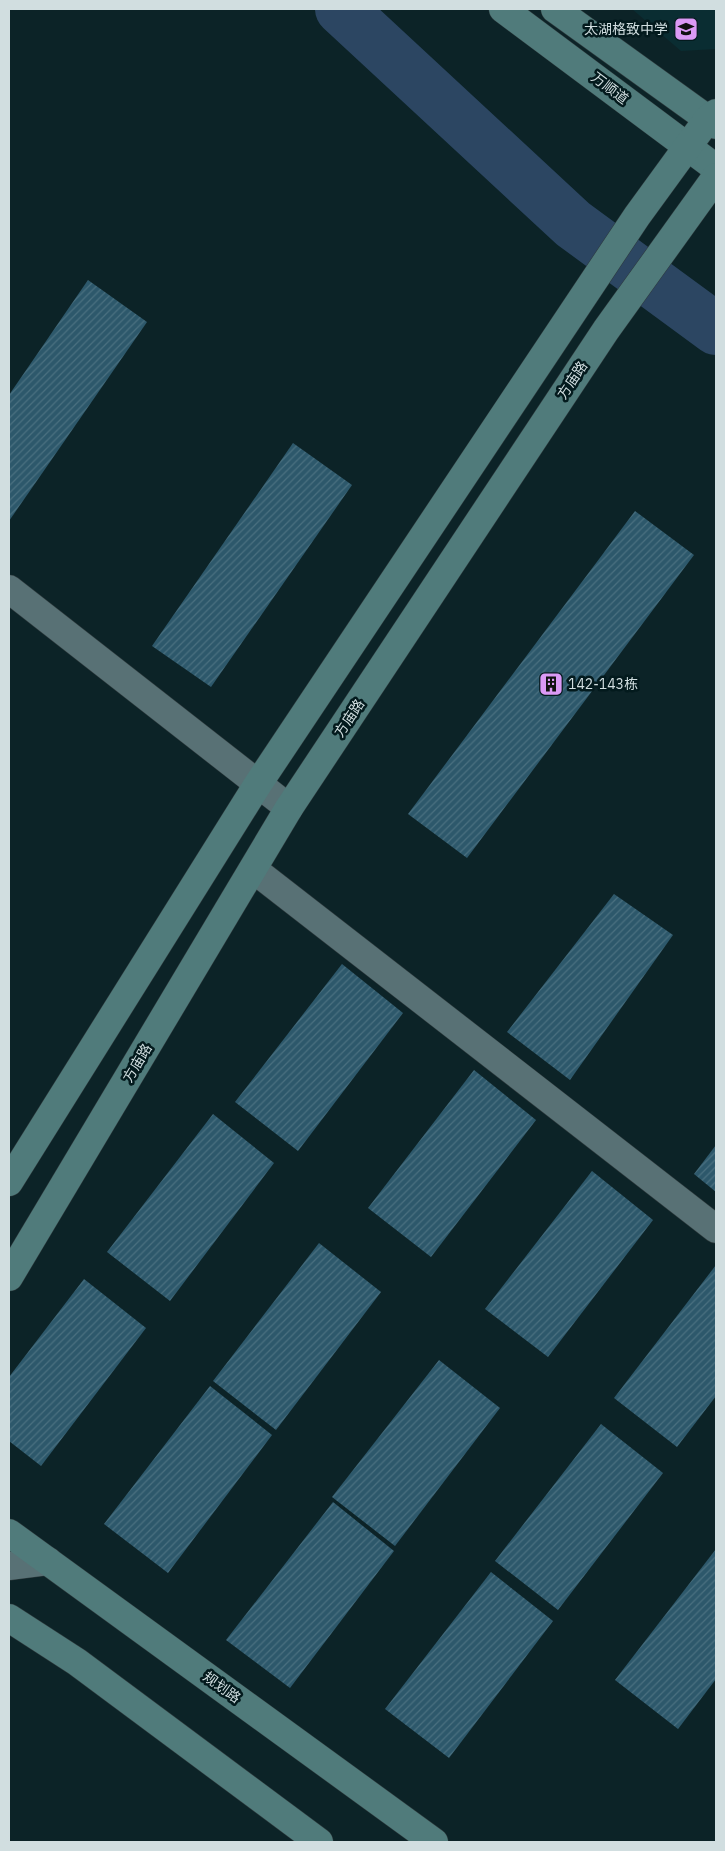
<svg xmlns="http://www.w3.org/2000/svg" width="725" height="1851" viewBox="0 0 725 1851" font-family="'IBM Plex Sans','Noto Sans SC',sans-serif">
<style>
.built{fill:#0a2d32}
.lines{fill:none;stroke-linecap:round;stroke-linejoin:round}
.river{stroke:#2c4662;stroke-width:52}
.building{fill:url(#building-hatch)}
.street-casing{stroke:#2e3a3d;stroke-width:29}
.secondary-casing{stroke:#2e3a3d;stroke-width:29}
.street{stroke:#587175;stroke-width:28}
.secondary{stroke:#507b7b;stroke-width:28}
.labels{text-anchor:middle;stroke-width:5;stroke-linejoin:round;paint-order:stroke}
.poi-label{font-size:14px;fill:#d1dee0;stroke:#031a1d;text-anchor:end}
.street-label{font-size:14px;fill:#d1dee0;stroke:#031a1d}
</style>
<defs>
<pattern id="building-hatch" width="6" height="6" patternUnits="userSpaceOnUse" patternTransform="scale(1.25)"><rect width="6" height="6" fill="#2d586b"/><path d="M-1 1l2-2M0 6l6-6M5 7l2-2" fill="none" stroke="#4a7080"/></pattern>
</defs>
<rect width="100%" height="100%" fill="#0c2327"/>
<path class="built" d="M632 9H716V49L681 51Z"/>
<g class="lines">
<path class="river" d="M341 9 573 224 716 329"/>
</g>
<g class="building">
<path d="M88 280 147 322 9 521V395Z"/>
<path d="M293 443 352 485 211 687 152 646Z"/>
<path d="M635 511 694 555 467 858 408 814Z"/>
<path d="M614 894 673 935 570 1080 507 1032Z"/>
<path d="M342 964 403 1013 298 1151 235 1102Z"/>
<path d="M474 1070 536 1120 431 1257 368 1208Z"/>
<path d="M213 1114 274 1163 170 1301 107 1252Z"/>
<path d="M716 1145V1192L694 1174Z"/>
<path d="M592 1171 653 1220 548 1357 485 1309Z"/>
<path d="M319 1243 381 1292 276 1430 213 1381Z"/>
<path d="M716 1265V1396L677 1447 614 1398Z"/>
<path d="M84 1279 146 1328 41 1466 9 1441V1377Z"/>
<path d="M439 1360 500 1408 395 1546 332 1497Z"/>
<path d="M210 1386 272 1435 168 1573 104 1524Z"/>
<path d="M601 1424 663 1473 558 1610 495 1561Z"/>
<path d="M333 1502 394 1551 290 1688 226 1640Z"/>
<path d="M716 1549V1679L678 1729 615 1680Z"/>
<path d="M491 1572 553 1621 449 1758 385 1709Z"/>
</g>
<g class="lines">
<g class="street-casing">
<g id="street">
<path d="M9 589 289 808"/>
<path d="M253 869 716 1229"/>
<path d="M9 1566 48 1561"/>
</g>
</g>
<g class="secondary-casing">
<g id="secondary">
<path d="M503 9 716 168"/>
<path d="M555 9 716 125"/>
<path d="M9 1182 258 784 637 216 688 146 708 119 716 113"/>
<path d="M9 1277 289 808 606 330 716 177"/>
<path d="M9 1533 434 1842"/>
<path d="M9 1618 77 1662 319 1842"/>
</g>
</g>
<use href="#street" class="street"/>
<use href="#secondary" class="secondary"/>
</g>
<defs>
<g id="school-square" transform="scale(1.25)"><rect x="-9" y="-9" width="18" height="18" rx="4" fill="#db99f5" stroke="#031a1d"/><path d="M0-5L7-2L0 1L-7-2ZM-4 1L0 2.5L4 1V4Q0 6-4 4Z" fill="#111"/></g>
<g id="building-square" transform="scale(1.25)"><rect x="-9" y="-9" width="18" height="18" rx="4" fill="#db99f5" stroke="#031a1d"/><path d="M-4-6H4V6H1V3H-1V6H-4ZM-2.5-4.3h1.7v1.8h-1.7ZM.8-4.3h1.7v1.8H.8ZM-2.5-1h1.7V.8h-1.7ZM.8-1h1.7V.8H.8Z" fill="#111"/></g>
</defs>
<g fill-rule="evenodd">
<use href="#school-square" x="686" y="29"/>
<use href="#building-square" x="551" y="684"/>
</g>
<g class="labels">
<g class="poi-label">
<text x="668" y="34">太湖格致中学</text>
<text x="568" y="689" text-anchor="start">142-143栋</text>
</g>
<g class="street-label">
<text transform="translate(610 88) rotate(37)" y="5">万顺道</text>
<text transform="translate(572 380) rotate(-56)" y="5">方庙路</text>
<text transform="translate(349 718) rotate(-56)" y="5">方庙路</text>
<text transform="translate(137 1063) rotate(-59)" y="5">方庙路</text>
<text transform="translate(222 1687) rotate(36)" y="5">规划路</text>
</g>
</g>
<rect width="725" height="1851" fill="none" stroke="#d1dee0" stroke-width="20"/>
</svg>
